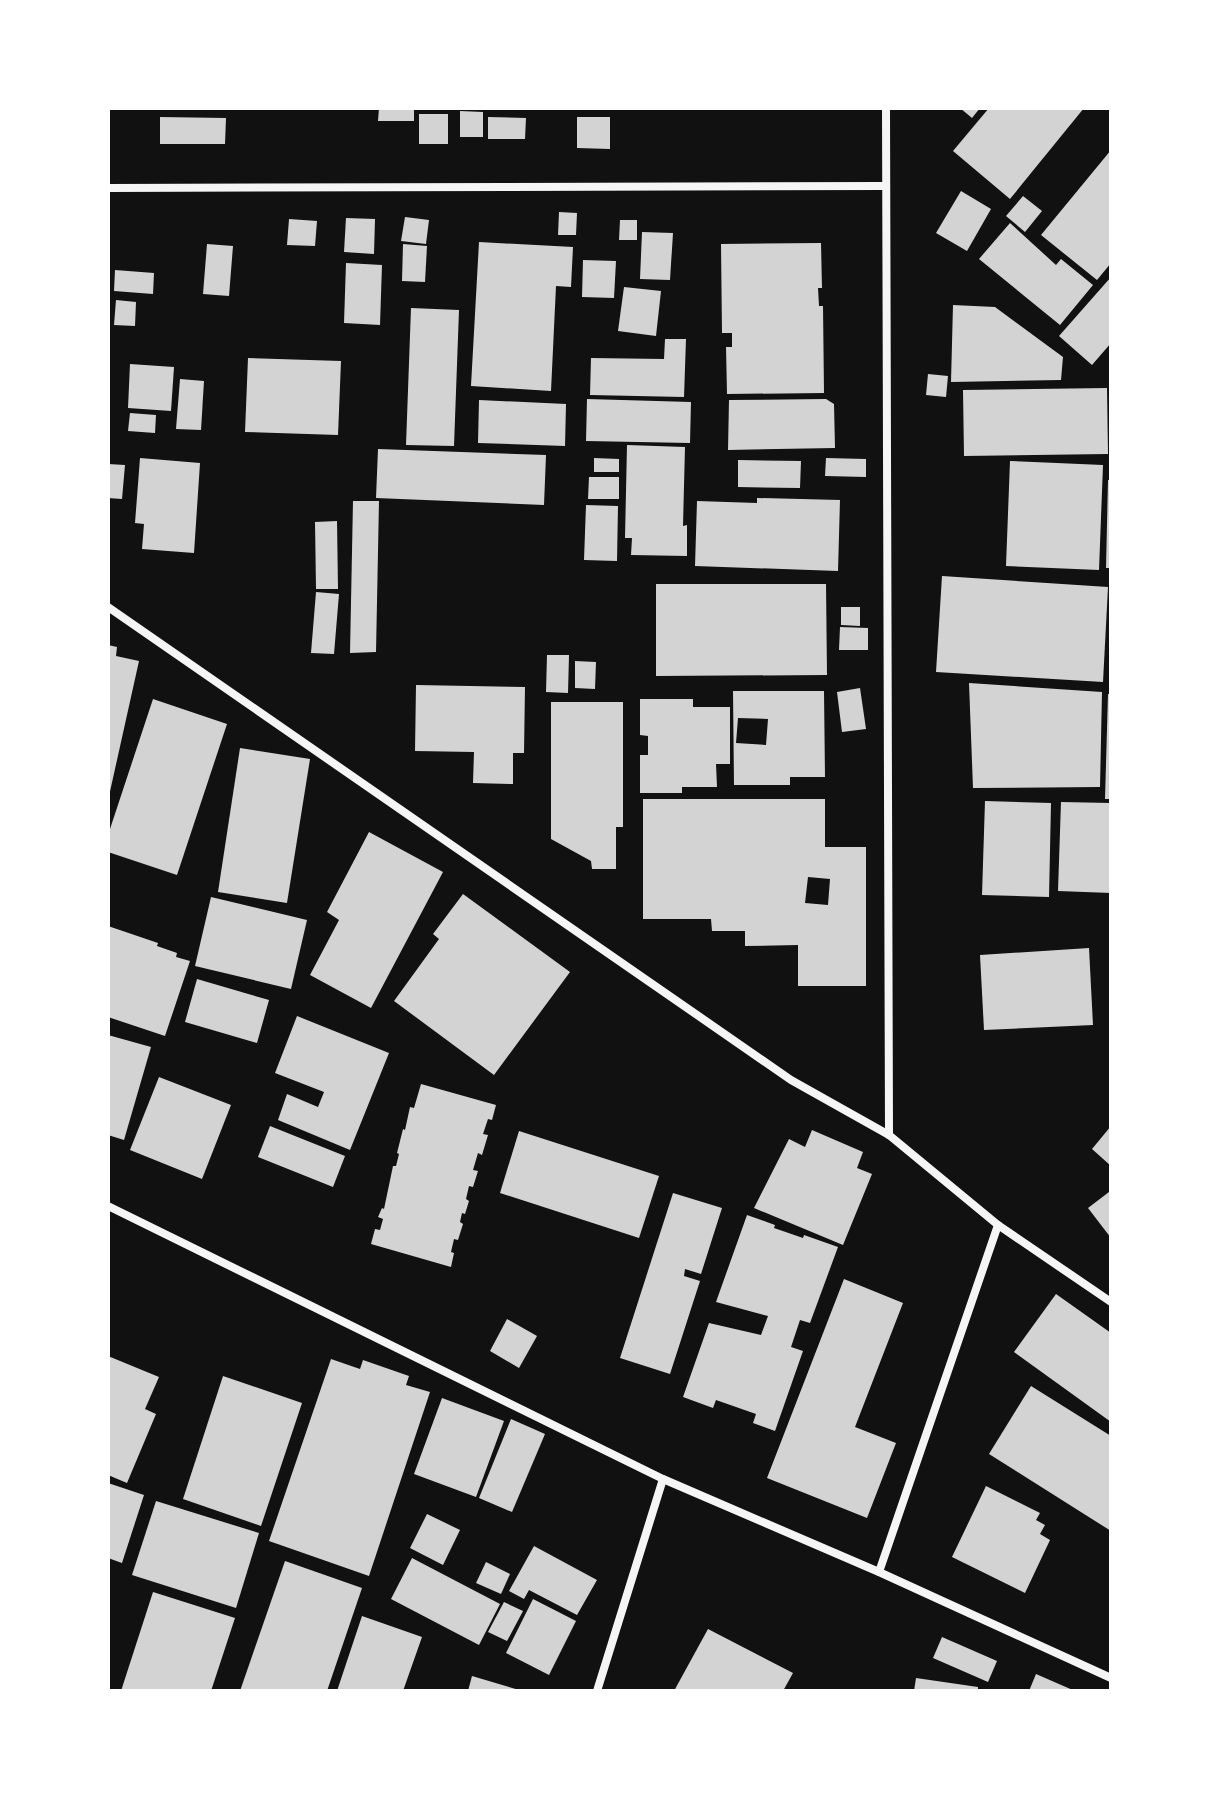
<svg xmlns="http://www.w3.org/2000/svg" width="1219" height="1799" viewBox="0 0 1219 1799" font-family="'Roboto Condensed',sans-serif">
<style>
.building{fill:#d3d3d3;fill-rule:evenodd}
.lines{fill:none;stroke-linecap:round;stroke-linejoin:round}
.minor{stroke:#f5f5f5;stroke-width:8}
</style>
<rect width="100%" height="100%" fill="#111"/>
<g class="building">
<path d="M379 108H414V121H378Z"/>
<path d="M960 108H980L972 118Z"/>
<path d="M989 108H1084L1010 199 953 151Z"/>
<path d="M460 111 483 112V137H460Z"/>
<rect x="419" y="114" width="29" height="30"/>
<path d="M160 117 226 118 225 144H160Z"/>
<path d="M488 117 526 118 525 139H488Z"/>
<path d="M577 117H610V149L577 148Z"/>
<path d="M1111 150V263L1097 280 1041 235Z"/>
<path d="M961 191 991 209 967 251 936 233Z"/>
<path d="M1023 196 1042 211 1025 232 1006 216Z"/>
<path d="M559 212 577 213 576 235H558Z"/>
<path d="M405 217 429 220 426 244 401 241Z"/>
<path d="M346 218 375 219 374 254 344 252Z"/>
<path d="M289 219 317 221 315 246 287 245Z"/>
<path d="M620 220H637V240H619Z"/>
<path d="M1010 223 1056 265 1061 259 1093 285 1060 325 979 259Z"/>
<path d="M642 232 673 233 670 280 640 279Z"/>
<path d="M479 242 573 247 571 287 556 286 551 391 471 386Z"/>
<path d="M821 243 822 288H818L819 306H823L824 393 727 394 726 347H732V333H722L721 244Z"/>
<path d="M207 244 233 246 229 296 203 294Z"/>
<path d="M403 244 427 246 425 282 402 281Z"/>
<path d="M583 260 616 261 614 298 582 297Z"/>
<path d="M346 263 382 265 380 325 344 323Z"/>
<path d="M115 270 154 273 153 294 114 291Z"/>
<path d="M1111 277V343L1092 365 1059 336Z"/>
<path d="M624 287 661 291 656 336 618 331Z"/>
<path d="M116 300 136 302 135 326 114 325Z"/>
<path d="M953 305 995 307 1063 357 1061 380 951 382Z"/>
<path d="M411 308 459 310 454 446 406 445Z"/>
<path d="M665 339H686L684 397 590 395 591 358 664 359Z"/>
<path d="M248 358 341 361 338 435 245 432Z"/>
<path d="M130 364 174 367 171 411 128 408Z"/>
<path d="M928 374 948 376 946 397 926 395Z"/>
<path d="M180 379 204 381 201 430 176 429Z"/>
<path d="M1107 388 1108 454 964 456 963 390Z"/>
<path d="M587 399 691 402 690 443 586 441Z"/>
<path d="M826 399 834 404 835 448 728 450 729 400Z"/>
<path d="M479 400 566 404 565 446 478 443Z"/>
<path d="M130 413 156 415 155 433 128 431Z"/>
<path d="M627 445 685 447 683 526 687 525V556L631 555 632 538H625Z"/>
<path d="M378 449 546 455 544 505 376 498Z"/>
<path d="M140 458 200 463 194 553 142 549 144 524 135 523Z"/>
<path d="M594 458 619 459V472H594Z"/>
<path d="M826 458 866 459V477L825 476Z"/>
<path d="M738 460 801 461 800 488 738 487Z"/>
<path d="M1010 461 1103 465 1099 570 1006 566Z"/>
<path d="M108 464 125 465 122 499 108 498Z"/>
<path d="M589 477H619V499H588Z"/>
<path d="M1108 480H1111V568H1106Z"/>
<path d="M757 498 840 500 838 571 695 566 697 501 757 503Z"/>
<path d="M353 501H379L376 652 350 653Z"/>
<path d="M586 505 618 506 617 561 584 560Z"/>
<path d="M337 521 338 589H316L315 522Z"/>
<path d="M942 576 1108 587 1103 682 936 672Z"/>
<path d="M656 584H826L827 675 656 676Z"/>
<path d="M316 592 339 594 334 654 311 653Z"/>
<path d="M841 607H860V626L841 625Z"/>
<path d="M840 627 868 628V650H839Z"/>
<path d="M108 645 117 647 116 656 139 661 109 796Z"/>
<path d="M547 655H569L568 693 546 692Z"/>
<path d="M575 661 596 662 595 689 575 688Z"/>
<path d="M969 683 1102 692 1100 787 973 788Z"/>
<path d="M416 685 525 687 524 753H513V784L473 783 474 752 415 751Z"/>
<path d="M860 688 866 729 842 732 837 692Z"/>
<path d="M733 691H824L825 777H790V785H734ZM738 718 768 719 766 745 736 743Z"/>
<path d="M1108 694H1111V799H1105Z"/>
<path d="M153 699 227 724 177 875 108 852V835Z"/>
<path d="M640 699H693V707H730V764H716L717 787H682V793H640V755H648V736L640 735Z"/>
<path d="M551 702H623V827H616V869H592L591 861 551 839Z"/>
<path d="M240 748 310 759 287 903 218 892Z"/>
<path d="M643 799H825V847H866V986H798V945L745 946V931H712L711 919H643ZM808 877 830 879 828 905 805 903Z"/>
<path d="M985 801 1051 803 1049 897 982 895Z"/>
<path d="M1061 802 1111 803V893L1058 891Z"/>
<path d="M369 832 443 872 371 1008 310 975 339 920 327 912Z"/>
<path d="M463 894 570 972 494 1075 394 1001 439 939 433 934Z"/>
<path d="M211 897 307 920 291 989 195 966Z"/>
<path d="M108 926 158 943 157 946 177 953 176 957 190 961 165 1036 108 1017Z"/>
<path d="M1089 948 1093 1025 984 1030 980 955Z"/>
<path d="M197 979 269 1000 257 1043 185 1022Z"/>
<path d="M297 1016 389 1053 350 1150 278 1120 287 1094 318 1107 324 1092 275 1073Z"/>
<path d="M108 1035 151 1047 124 1140 108 1135Z"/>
<path d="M159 1077 231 1105 202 1179 130 1150Z"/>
<path d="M421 1084 496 1105 492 1120 488 1119 483 1134 488 1135 482 1155 478 1153 473 1170 478 1171 473 1187 469 1186 466 1199 469 1201 465 1214 462 1213 460 1222 463 1224 458 1240 454 1239 451 1252 454 1253 451 1267 371 1244 375 1229 380 1230 383 1219 378 1217 382 1208 384 1209 393 1166H396L399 1154 397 1153 403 1129 405 1130 410 1107 414 1108Z"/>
<path d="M270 1126 345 1156 333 1187 258 1157Z"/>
<path d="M1111 1126V1166L1092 1149Z"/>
<path d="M812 1130 863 1152 857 1168 872 1174 843 1245 754 1208 789 1139 805 1147Z"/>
<path d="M519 1131 659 1176 639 1238 500 1193Z"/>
<path d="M1109 1192 1111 1195V1238L1088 1208Z"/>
<path d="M673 1193 722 1208 701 1274 685 1269 684 1276 700 1281 670 1374 620 1358Z"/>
<path d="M747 1215 775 1225 774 1228 803 1238 804 1235 838 1247 810 1323 800 1320 791 1347 803 1351 775 1431 753 1423 756 1414 716 1400 713 1408 683 1397 709 1323 761 1335 768 1316 716 1302Z"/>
<path d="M844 1279 903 1303 855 1427 896 1443 867 1518 767 1478Z"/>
<path d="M1056 1294 1111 1333V1422L1014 1352Z"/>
<path d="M507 1319 537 1336 519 1368 490 1351Z"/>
<path d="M108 1356 159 1377 145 1409 156 1414 127 1483 108 1475Z"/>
<path d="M331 1359 360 1369 363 1360 409 1376 406 1385 430 1392 369 1576 269 1541Z"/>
<path d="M223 1376 302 1403 261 1526 183 1499Z"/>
<path d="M1031 1386 1111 1436V1531L989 1454Z"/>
<path d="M442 1398 504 1421 476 1497 414 1474Z"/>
<path d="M511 1419 545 1434 512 1512 479 1498Z"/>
<path d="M108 1483 144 1495 122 1563 108 1558Z"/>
<path d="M986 1486 1040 1513 1036 1520 1045 1525 1040 1534 1050 1540 1025 1593 952 1557Z"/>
<path d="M156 1501 259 1533 236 1608 132 1575Z"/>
<path d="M427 1514 460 1530 443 1565 410 1548Z"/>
<path d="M534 1546 597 1580 577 1615 529 1590 524 1599 509 1591Z"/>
<path d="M412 1558 500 1604 479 1645 391 1599Z"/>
<path d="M285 1561 362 1588 327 1691H240Z"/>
<path d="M486 1562 510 1574 501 1594 476 1583Z"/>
<path d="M153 1592 235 1618 211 1691H121Z"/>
<path d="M533 1599 576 1621 549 1675 506 1653Z"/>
<path d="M504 1602 523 1611 507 1641 488 1632Z"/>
<path d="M362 1616 422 1637 403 1691H337Z"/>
<path d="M708 1629 793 1673 783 1691H674Z"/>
<path d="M942 1637 997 1661 988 1682 933 1658Z"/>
<path d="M1036 1674 1075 1691H1029Z"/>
<path d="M472 1676 519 1690V1691H468Z"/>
<path d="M916 1678 978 1687V1691H914Z"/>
</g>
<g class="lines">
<g class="minor">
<path d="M886 108 889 1135"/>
<path d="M108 188 885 186"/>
<path d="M108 607 791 1080 889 1135 998 1225 1111 1302"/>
<path d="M108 1206 663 1479 879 1572 1111 1678"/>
<path d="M879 1572 998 1225"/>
<path d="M597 1691 663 1479"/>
</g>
</g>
<rect width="1219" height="1799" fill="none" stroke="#ffffff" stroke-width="220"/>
</svg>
